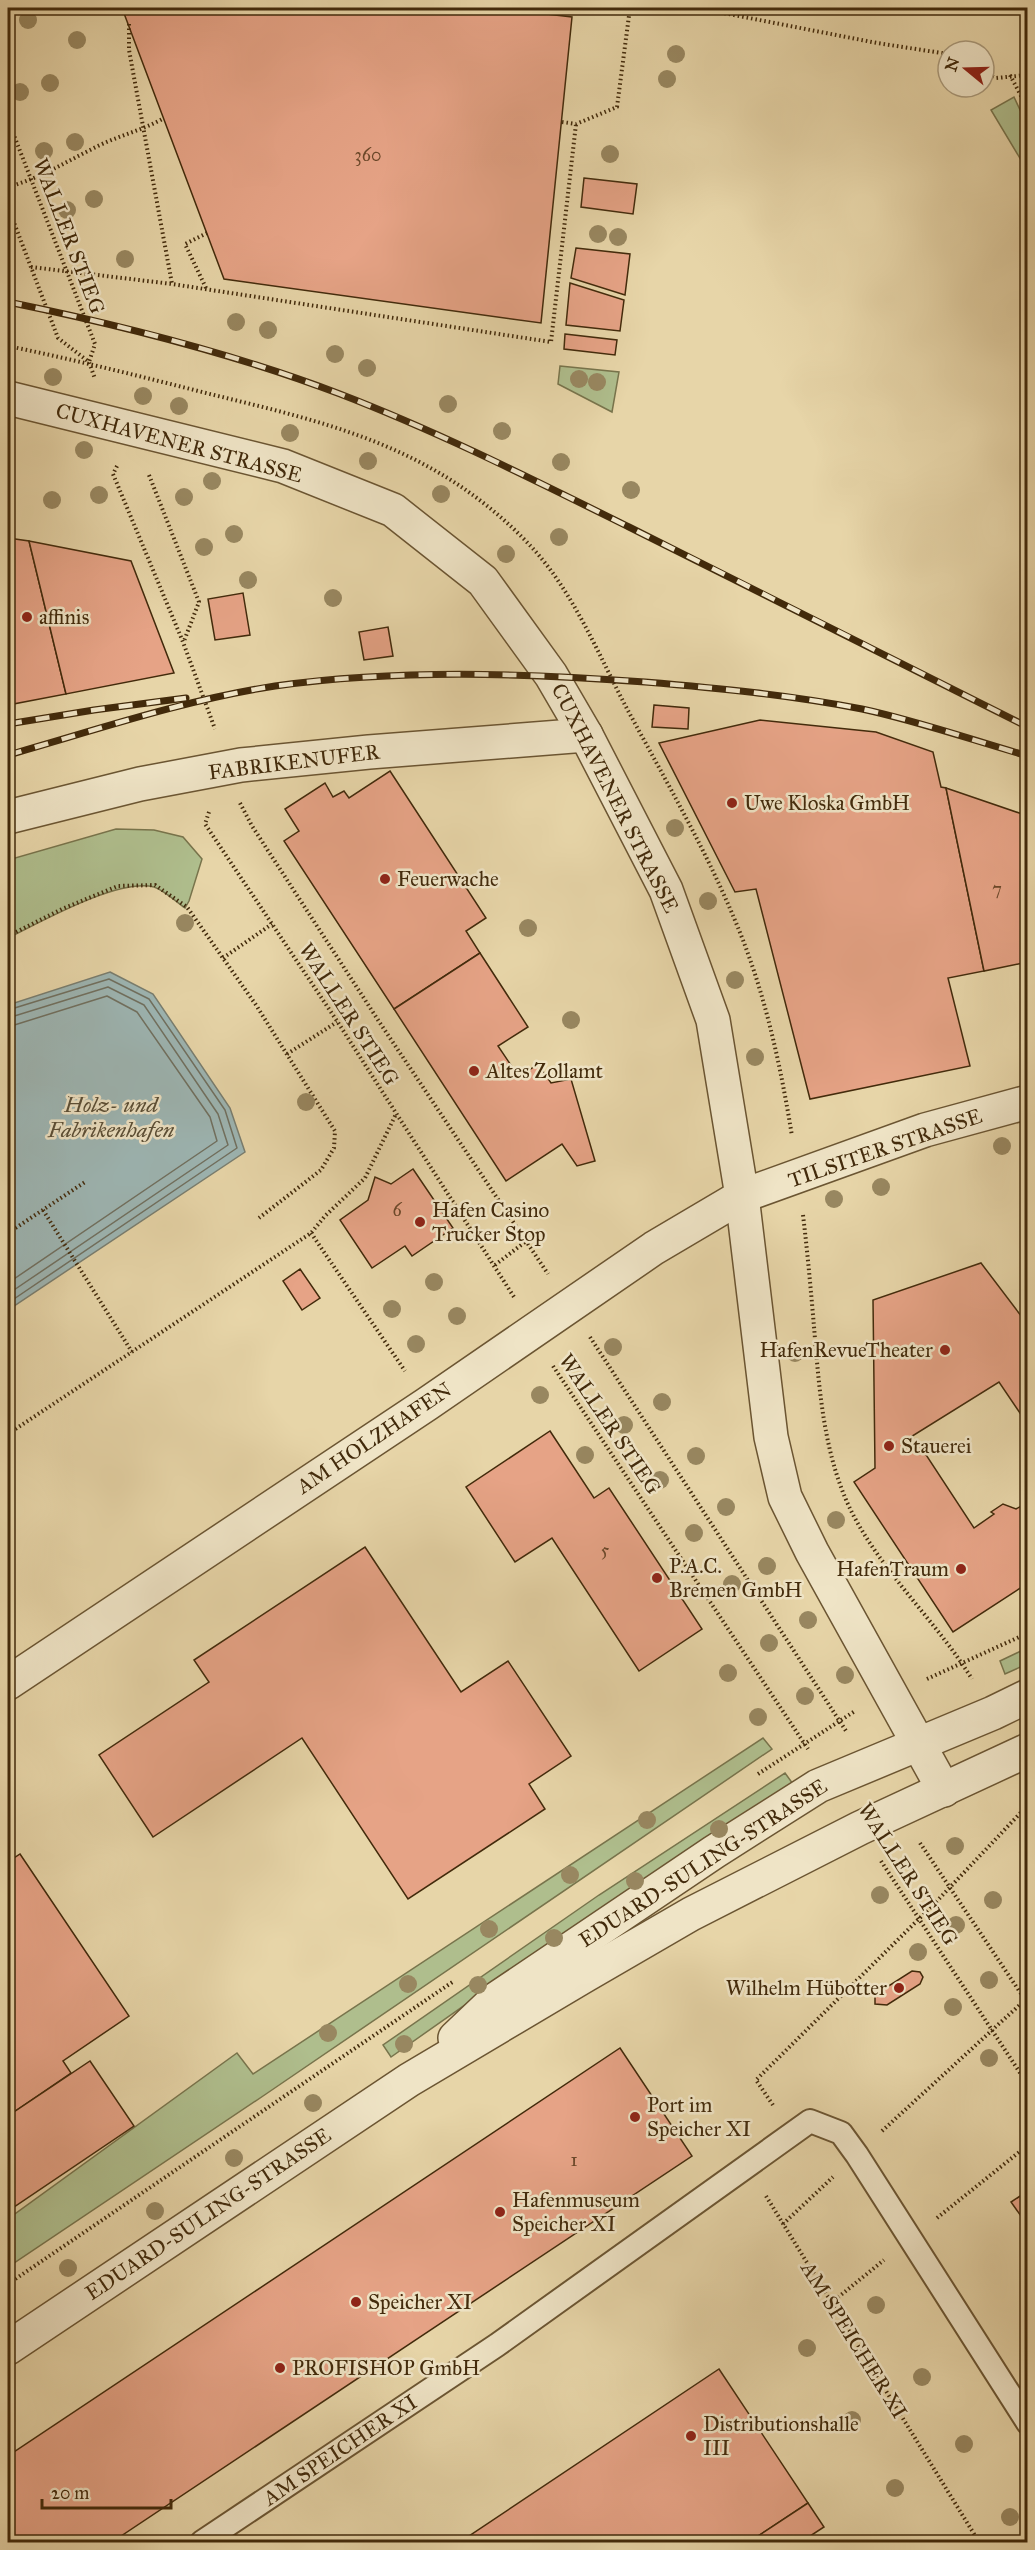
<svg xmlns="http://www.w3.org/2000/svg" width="1035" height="2550" viewBox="0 0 1035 2550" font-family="'IM FELL Great Primer',serif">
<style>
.green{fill:#afbe8d;stroke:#78744c;stroke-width:1.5}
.water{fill:#9db6b4;stroke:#797e70;stroke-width:1.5}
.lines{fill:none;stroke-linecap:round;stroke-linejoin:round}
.shore{stroke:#707060;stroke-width:1.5}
.building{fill:#e6a386;stroke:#422a0b;stroke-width:1.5}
.service-casing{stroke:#6b5532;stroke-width:26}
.minor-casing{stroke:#6b5532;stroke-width:36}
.tertiary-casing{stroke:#6b5532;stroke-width:36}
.path{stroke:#422a0b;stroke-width:4;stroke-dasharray:1.5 3;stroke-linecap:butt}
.service{stroke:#efe4c6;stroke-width:22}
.minor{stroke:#efe4c6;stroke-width:33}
.tertiary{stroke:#efe4c6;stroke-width:33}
.rail-casing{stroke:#422a0b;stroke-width:7}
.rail{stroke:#efe4c6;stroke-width:4.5;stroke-dasharray:14;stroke-linecap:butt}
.tree{fill:#988760}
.poi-dot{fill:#8f2418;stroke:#efe4c6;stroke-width:2}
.labels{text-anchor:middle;stroke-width:5;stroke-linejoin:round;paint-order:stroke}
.number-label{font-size:18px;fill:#6b482a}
.street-label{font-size:21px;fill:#422a0b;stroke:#efe4c6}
.poi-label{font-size:21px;fill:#422a0b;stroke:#efe4c6;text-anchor:start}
.water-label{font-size:22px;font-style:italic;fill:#594d35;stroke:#efe4c6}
</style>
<rect width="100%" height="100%" fill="#e7d5a8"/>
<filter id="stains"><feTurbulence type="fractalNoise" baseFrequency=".00333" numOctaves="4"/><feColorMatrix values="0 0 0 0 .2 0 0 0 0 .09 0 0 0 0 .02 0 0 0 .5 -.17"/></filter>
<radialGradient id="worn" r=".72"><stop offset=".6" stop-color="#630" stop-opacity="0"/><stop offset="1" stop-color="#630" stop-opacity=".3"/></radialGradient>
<g class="green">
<path d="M1014 97 1027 125V170L991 110Z"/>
<path d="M560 366 619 372 612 412 558 384Z"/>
<path d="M116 829 154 830 183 837 202 859 189 901 185 908C176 902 164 890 154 887 118 878 41 922 8 938V860Z"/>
<path d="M1027 1648V1664L1005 1674 1000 1661Z"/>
<path d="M763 1738 772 1749 266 2094 8 2267V2219L237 2053 253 2074Z"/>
<path d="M785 1773 793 1784 607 1905 391 2057 383 2045 599 1895Z"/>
</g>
<path class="water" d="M110 972 153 994 230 1108 245 1152 8 1310V1005Z"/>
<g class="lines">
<g class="shore">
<path d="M8 1010 109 979 149 999 225 1110 237 1148 8 1303"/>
<path d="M8 1018 108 987 144 1005 218 1114 228 1145 8 1294"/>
<path d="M8 1027 107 996 137 1012 210 1117 217 1141 8 1283"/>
</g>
</g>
<g class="building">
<path d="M122 8H496L572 17 541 323 224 279Z"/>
<path d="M584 178 637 184 633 214 581 207Z"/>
<path d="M576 248 630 254 625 295 571 278Z"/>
<path d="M570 283 624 300 620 331 566 325Z"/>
<path d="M565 334 617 340 615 355 564 349Z"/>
<path d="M8 538 29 541 66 694 8 705Z"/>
<path d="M29 541 131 561 174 673 66 694Z"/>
<path d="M243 593 250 635 215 640 208 599Z"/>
<path d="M388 627 393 656 364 660 359 632Z"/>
<path d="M654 705 689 708 688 729 652 727Z"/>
<path d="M760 720 876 732 933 752 941 787 946 788 984 971 948 978 970 1066 810 1099 756 889 735 892 659 743Z"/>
<path d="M390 771 486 918 466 931 480 953 394 1009 284 841 299 831 285 809 325 783 333 797 344 791 349 798Z"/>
<path d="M946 788 1028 816V986L1023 963 984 971Z"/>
<path d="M480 953 528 1027 498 1046 519 1077 538 1064 551 1083 571 1079 595 1161 577 1166 562 1144 506 1181 394 1009Z"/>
<path d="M413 1169 453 1228 412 1256 405 1246 372 1268 340 1220 368 1200 375 1177 391 1184Z"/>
<path d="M981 1263 1028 1325V1425L999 1382 901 1443 905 1449 917 1441 974 1528 994 1514 991 1512 1003 1504 1016 1509 1028 1502V1583L953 1632 854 1482 875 1468 873 1300Z"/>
<path d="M300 1269 320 1298 302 1310 283 1281Z"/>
<path d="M550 1431 594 1498 609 1488 702 1629 639 1671 552 1538 515 1562 466 1487Z"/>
<path d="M365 1547 461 1692 508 1661 571 1756 529 1784 545 1809 408 1899 302 1738 153 1837 99 1755 209 1682 194 1660Z"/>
<path d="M20 1854 129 2016 63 2061 71 2073 8 2116V1862Z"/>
<path d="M912 1971 920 1972 923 1977 920 1984 887 2005 875 2004V1996L879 1992Z"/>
<path d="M620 2048 692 2156 112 2542H8V2456Z"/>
<path d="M90 2061 134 2126 8 2211V2116Z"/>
<path d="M1028 2191V2226L1011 2202Z"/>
<path d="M719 2369 808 2503 749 2542H460Z"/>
<path d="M808 2503 824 2527 801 2542H749Z"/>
</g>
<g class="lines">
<g class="service-casing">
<path id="service" d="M202 2542 497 2345 810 2121 841 2133 857 2155 1028 2423"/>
</g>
<g class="minor-casing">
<g id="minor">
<path d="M8 817 140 784 241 765 369 752 586 735"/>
<path d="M8 1683 427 1404 654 1248 742 1196 925 1130 1028 1102"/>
</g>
</g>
<g class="tertiary-casing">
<g id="tertiary">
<path d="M8 398 283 466 393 510 483 581 551 675 586 735 666 890 713 1020 742 1196 771 1437 785 1497 812 1552 944 1790"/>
<path d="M455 2038 496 1999 714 1852 818 1786 993 1713 1028 1696"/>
<path d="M8 2348 409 2080 584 1976 691 1914 860 1828 1028 1750"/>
</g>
</g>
<g class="path">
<path d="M698 8 877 43 948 54"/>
<path d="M129 24V50L172 284"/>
<path d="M984 73 996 78 1028 75"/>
<path d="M1010 75 1028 109"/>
<path d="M8 120 95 344 89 362"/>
<path d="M562 122 576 124 617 107 630 8"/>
<path d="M8 187C41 178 69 160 100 145 121 135 143 130 164 118"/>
<path d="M8 207 58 338 89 362 95 379"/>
<path d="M31 267 172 284 551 342 576 124"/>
<path d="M206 288 185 244 207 233"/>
<path d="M8 346C76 360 143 377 210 394 283 412 359 429 425 465 465 486 506 518 536 552 574 595 598 653 625 705 662 774 704 846 734 918 764 988 780 1062 792 1136"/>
<path d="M117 466 113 474 183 642 215 729"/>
<path d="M149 475 199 602 184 641"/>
<path d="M240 803 252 826 380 1023 548 1274"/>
<path d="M209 812 205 824 337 1021 514 1297"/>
<path d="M8 936 62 909 118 886 155 885 187 907 256 1005 335 1131 334 1148 321 1170 259 1218"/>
<path d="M223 958 272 924"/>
<path d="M287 1054 337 1022"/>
<path d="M43 1210 132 1352"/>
<path d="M803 1215C807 1248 810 1281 813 1315 819 1383 822 1460 857 1522 889 1579 938 1624 972 1679"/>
<path d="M8 1233 85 1182"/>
<path d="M311 1233 405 1371"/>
<path d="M495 1265 525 1242"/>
<path d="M590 1337 846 1731"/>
<path d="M553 1366 808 1749"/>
<path d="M8 1434 311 1233 325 1216 365 1178 396 1114"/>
<path d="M927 1679 1028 1633"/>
<path d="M758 1774 855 1711"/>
<path d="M920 1843 1028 2004"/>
<path d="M881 1861 1028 2085"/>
<path d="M773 2105 756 2080 936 1902 1028 1805"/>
<path d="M882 2131 1025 2000"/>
<path d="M766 2196 979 2542"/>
<path d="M937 2218 1028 2145"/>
<path d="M783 2224 833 2177"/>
<path d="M8 2284 454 1981"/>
<path d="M831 2303 884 2260"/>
</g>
<use href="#service" class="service"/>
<use href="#minor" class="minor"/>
<use href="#tertiary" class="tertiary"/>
<g class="rail-casing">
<g id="rail">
<path d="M8 302C121 325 232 353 340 394 439 432 534 480 629 527 762 593 895 660 1028 727"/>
<path d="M8 724 94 710 186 698"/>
<path d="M8 755C96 730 184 700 275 686 397 669 522 673 645 682 717 688 791 695 862 709 918 721 972 740 1028 756"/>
</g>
</g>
<use href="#rail" class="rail"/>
</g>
<g class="tree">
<circle cx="28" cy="20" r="9"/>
<circle cx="77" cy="40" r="9"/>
<circle cx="676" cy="54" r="9"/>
<circle cx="667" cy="79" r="9"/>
<circle cx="50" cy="83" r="9"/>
<circle cx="20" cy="92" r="9"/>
<circle cx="75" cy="142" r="9"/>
<circle cx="44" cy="151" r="9"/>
<circle cx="610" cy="154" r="9"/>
<circle cx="94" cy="199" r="9"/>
<circle cx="67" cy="210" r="9"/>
<circle cx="598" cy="234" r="9"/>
<circle cx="618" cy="237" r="9"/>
<circle cx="125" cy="259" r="9"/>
<circle cx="236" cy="322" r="9"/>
<circle cx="268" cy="330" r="9"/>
<circle cx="335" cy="354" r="9"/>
<circle cx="367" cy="368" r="9"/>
<circle cx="53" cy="377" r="9"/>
<circle cx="579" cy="379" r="9"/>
<circle cx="597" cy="382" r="9"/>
<circle cx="143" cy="396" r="9"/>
<circle cx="448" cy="404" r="9"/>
<circle cx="179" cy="406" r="9"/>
<circle cx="502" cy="431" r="9"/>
<circle cx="290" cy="433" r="9"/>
<circle cx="84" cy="450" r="9"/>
<circle cx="368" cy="461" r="9"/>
<circle cx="561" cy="462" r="9"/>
<circle cx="212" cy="481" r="9"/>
<circle cx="631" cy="490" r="9"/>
<circle cx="441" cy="494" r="9"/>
<circle cx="99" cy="495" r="9"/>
<circle cx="184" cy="497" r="9"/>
<circle cx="52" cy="500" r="9"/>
<circle cx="234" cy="534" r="9"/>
<circle cx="559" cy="537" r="9"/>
<circle cx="204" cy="547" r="9"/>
<circle cx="506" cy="554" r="9"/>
<circle cx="248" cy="580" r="9"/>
<circle cx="333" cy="598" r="9"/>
<circle cx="675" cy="828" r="9"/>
<circle cx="708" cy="901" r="9"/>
<circle cx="185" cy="923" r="9"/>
<circle cx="528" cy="928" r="9"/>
<circle cx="735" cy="980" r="9"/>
<circle cx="571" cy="1020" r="9"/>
<circle cx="755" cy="1057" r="9"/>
<circle cx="306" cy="1102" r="9"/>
<circle cx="1002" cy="1146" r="9"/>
<circle cx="881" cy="1187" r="9"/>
<circle cx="834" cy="1199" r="9"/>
<circle cx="434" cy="1282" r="9"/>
<circle cx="392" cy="1309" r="9"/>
<circle cx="457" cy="1316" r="9"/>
<circle cx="416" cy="1344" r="9"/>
<circle cx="613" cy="1347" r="9"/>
<circle cx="795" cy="1353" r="9"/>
<circle cx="540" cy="1395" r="9"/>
<circle cx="662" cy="1402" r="9"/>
<circle cx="624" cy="1425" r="9"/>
<circle cx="585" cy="1455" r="9"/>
<circle cx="696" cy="1456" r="9"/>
<circle cx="660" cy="1480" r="9"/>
<circle cx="726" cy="1507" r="9"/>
<circle cx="836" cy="1520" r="9"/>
<circle cx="694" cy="1533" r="9"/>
<circle cx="767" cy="1566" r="9"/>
<circle cx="732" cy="1584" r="9"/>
<circle cx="808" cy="1620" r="9"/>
<circle cx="769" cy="1643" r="9"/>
<circle cx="728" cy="1673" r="9"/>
<circle cx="845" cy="1675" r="9"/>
<circle cx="805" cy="1696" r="9"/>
<circle cx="758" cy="1717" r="9"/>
<circle cx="647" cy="1820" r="9"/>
<circle cx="719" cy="1829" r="9"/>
<circle cx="955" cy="1846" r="9"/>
<circle cx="570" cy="1875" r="9"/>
<circle cx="635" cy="1881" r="9"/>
<circle cx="880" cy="1895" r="9"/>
<circle cx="993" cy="1900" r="9"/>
<circle cx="956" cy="1925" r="9"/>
<circle cx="489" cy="1929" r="9"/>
<circle cx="554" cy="1938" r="9"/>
<circle cx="918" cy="1952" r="9"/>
<circle cx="989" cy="1980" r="9"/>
<circle cx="408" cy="1984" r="9"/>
<circle cx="478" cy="1985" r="9"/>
<circle cx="953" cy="2007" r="9"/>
<circle cx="328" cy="2033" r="9"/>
<circle cx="404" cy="2044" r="9"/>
<circle cx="989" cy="2058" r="9"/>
<circle cx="313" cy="2103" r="9"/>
<circle cx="234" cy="2158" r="9"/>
<circle cx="155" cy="2211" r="9"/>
<circle cx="68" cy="2268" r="9"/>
<circle cx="876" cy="2305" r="9"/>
<circle cx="807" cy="2348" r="9"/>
<circle cx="922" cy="2377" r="9"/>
<circle cx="852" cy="2420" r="9"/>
<circle cx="964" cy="2444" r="9"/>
<circle cx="895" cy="2488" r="9"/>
<circle cx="1010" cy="2517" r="9"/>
</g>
<g class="poi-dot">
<circle cx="27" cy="617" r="6"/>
<circle cx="732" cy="803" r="6"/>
<circle cx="385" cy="879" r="6"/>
<circle cx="474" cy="1071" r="6"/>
<circle cx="420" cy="1222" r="6"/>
<circle cx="945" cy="1350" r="6"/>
<circle cx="889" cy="1446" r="6"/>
<circle cx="961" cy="1569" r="6"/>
<circle cx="657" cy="1578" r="6"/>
<circle cx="899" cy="1988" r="6"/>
<circle cx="635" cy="2117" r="6"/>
<circle cx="500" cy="2212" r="6"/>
<circle cx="356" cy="2302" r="6"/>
<circle cx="280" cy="2368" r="6"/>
<circle cx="691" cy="2436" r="6"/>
</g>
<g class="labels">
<g class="number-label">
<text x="368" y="161">360</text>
<text x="997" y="895">7</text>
<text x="397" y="1216">6</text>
<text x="605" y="1556">5</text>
<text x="574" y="2166">1</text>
</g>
<g class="street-label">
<text transform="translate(69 236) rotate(69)" y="7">WALLER STIEG</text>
<text transform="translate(179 443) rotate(15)" y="7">CUXHAVENER STRASSE</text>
<text transform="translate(294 762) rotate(-7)" y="7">FABRIKENUFER</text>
<text transform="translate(615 798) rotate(63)" y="7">CUXHAVENER STRASSE</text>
<text transform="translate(349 1014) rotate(57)" y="7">WALLER STIEG</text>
<text transform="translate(885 1148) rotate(-19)" y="7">TILSITER STRASSE</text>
<text transform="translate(610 1424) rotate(56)" y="7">WALLER STIEG</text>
<text transform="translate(374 1438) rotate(-34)" y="7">AM HOLZHAFEN</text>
<text transform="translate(703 1863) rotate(-33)" y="7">EDUARD-SULING-STRASSE</text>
<text transform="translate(908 1874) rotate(57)" y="7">WALLER STIEG</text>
<text transform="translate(208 2214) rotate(-34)" y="7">EDUARD-SULING-STRASSE</text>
<text transform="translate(854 2340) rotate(58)" y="7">AM SPEICHER XI</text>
<text transform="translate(340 2450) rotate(-34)" y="7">AM SPEICHER XI</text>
</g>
<g class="poi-label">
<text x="39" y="624">affinis</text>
<text x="744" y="810">Uwe Kloska GmbH</text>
<text x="397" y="886">Feuerwache</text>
<text x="486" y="1078">Altes Zollamt</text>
<text x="432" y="1217">Hafen Casino<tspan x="432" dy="24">Trucker Stop</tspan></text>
<text x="933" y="1357" text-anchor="end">HafenRevueTheater</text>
<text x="901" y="1453">Stauerei</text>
<text x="669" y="1573">P.A.C.<tspan x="669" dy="24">Bremen GmbH</tspan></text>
<text x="949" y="1576" text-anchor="end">HafenTraum</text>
<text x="887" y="1995" text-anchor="end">Wilhelm Hübotter</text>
<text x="647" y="2112">Port im<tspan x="647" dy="24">Speicher XI</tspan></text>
<text x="512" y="2207">Hafenmuseum<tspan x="512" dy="24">Speicher XI</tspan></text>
<text x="368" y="2309">Speicher XI</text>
<text x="292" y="2375">PROFISHOP GmbH</text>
<text x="703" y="2431">Distributionshalle<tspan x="703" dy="24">III</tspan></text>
</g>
<g class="water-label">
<text x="111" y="1112">Holz- und<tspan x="111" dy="25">Fabrikenhafen</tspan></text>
</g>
</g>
<rect width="1035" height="2550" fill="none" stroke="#e7d5a8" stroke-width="30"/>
<rect x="9" y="9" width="1017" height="2532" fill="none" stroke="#422a0b" stroke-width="3"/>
<rect x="15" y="15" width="1005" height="2520" fill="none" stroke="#422a0b" stroke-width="1.5"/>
<g transform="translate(966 69) rotate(289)"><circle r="28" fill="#efe4c6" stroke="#aa9a7b" stroke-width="1.5"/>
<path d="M0-4.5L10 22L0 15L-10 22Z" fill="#8f2418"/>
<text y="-9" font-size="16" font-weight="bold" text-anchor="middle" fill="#422a0b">N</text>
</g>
<path d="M42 2499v9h129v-9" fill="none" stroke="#422a0b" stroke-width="3"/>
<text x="51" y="2499" font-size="18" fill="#422a0b" stroke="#efe4c6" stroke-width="4.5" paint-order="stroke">20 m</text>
<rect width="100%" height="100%" filter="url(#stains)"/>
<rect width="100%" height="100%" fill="url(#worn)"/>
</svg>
